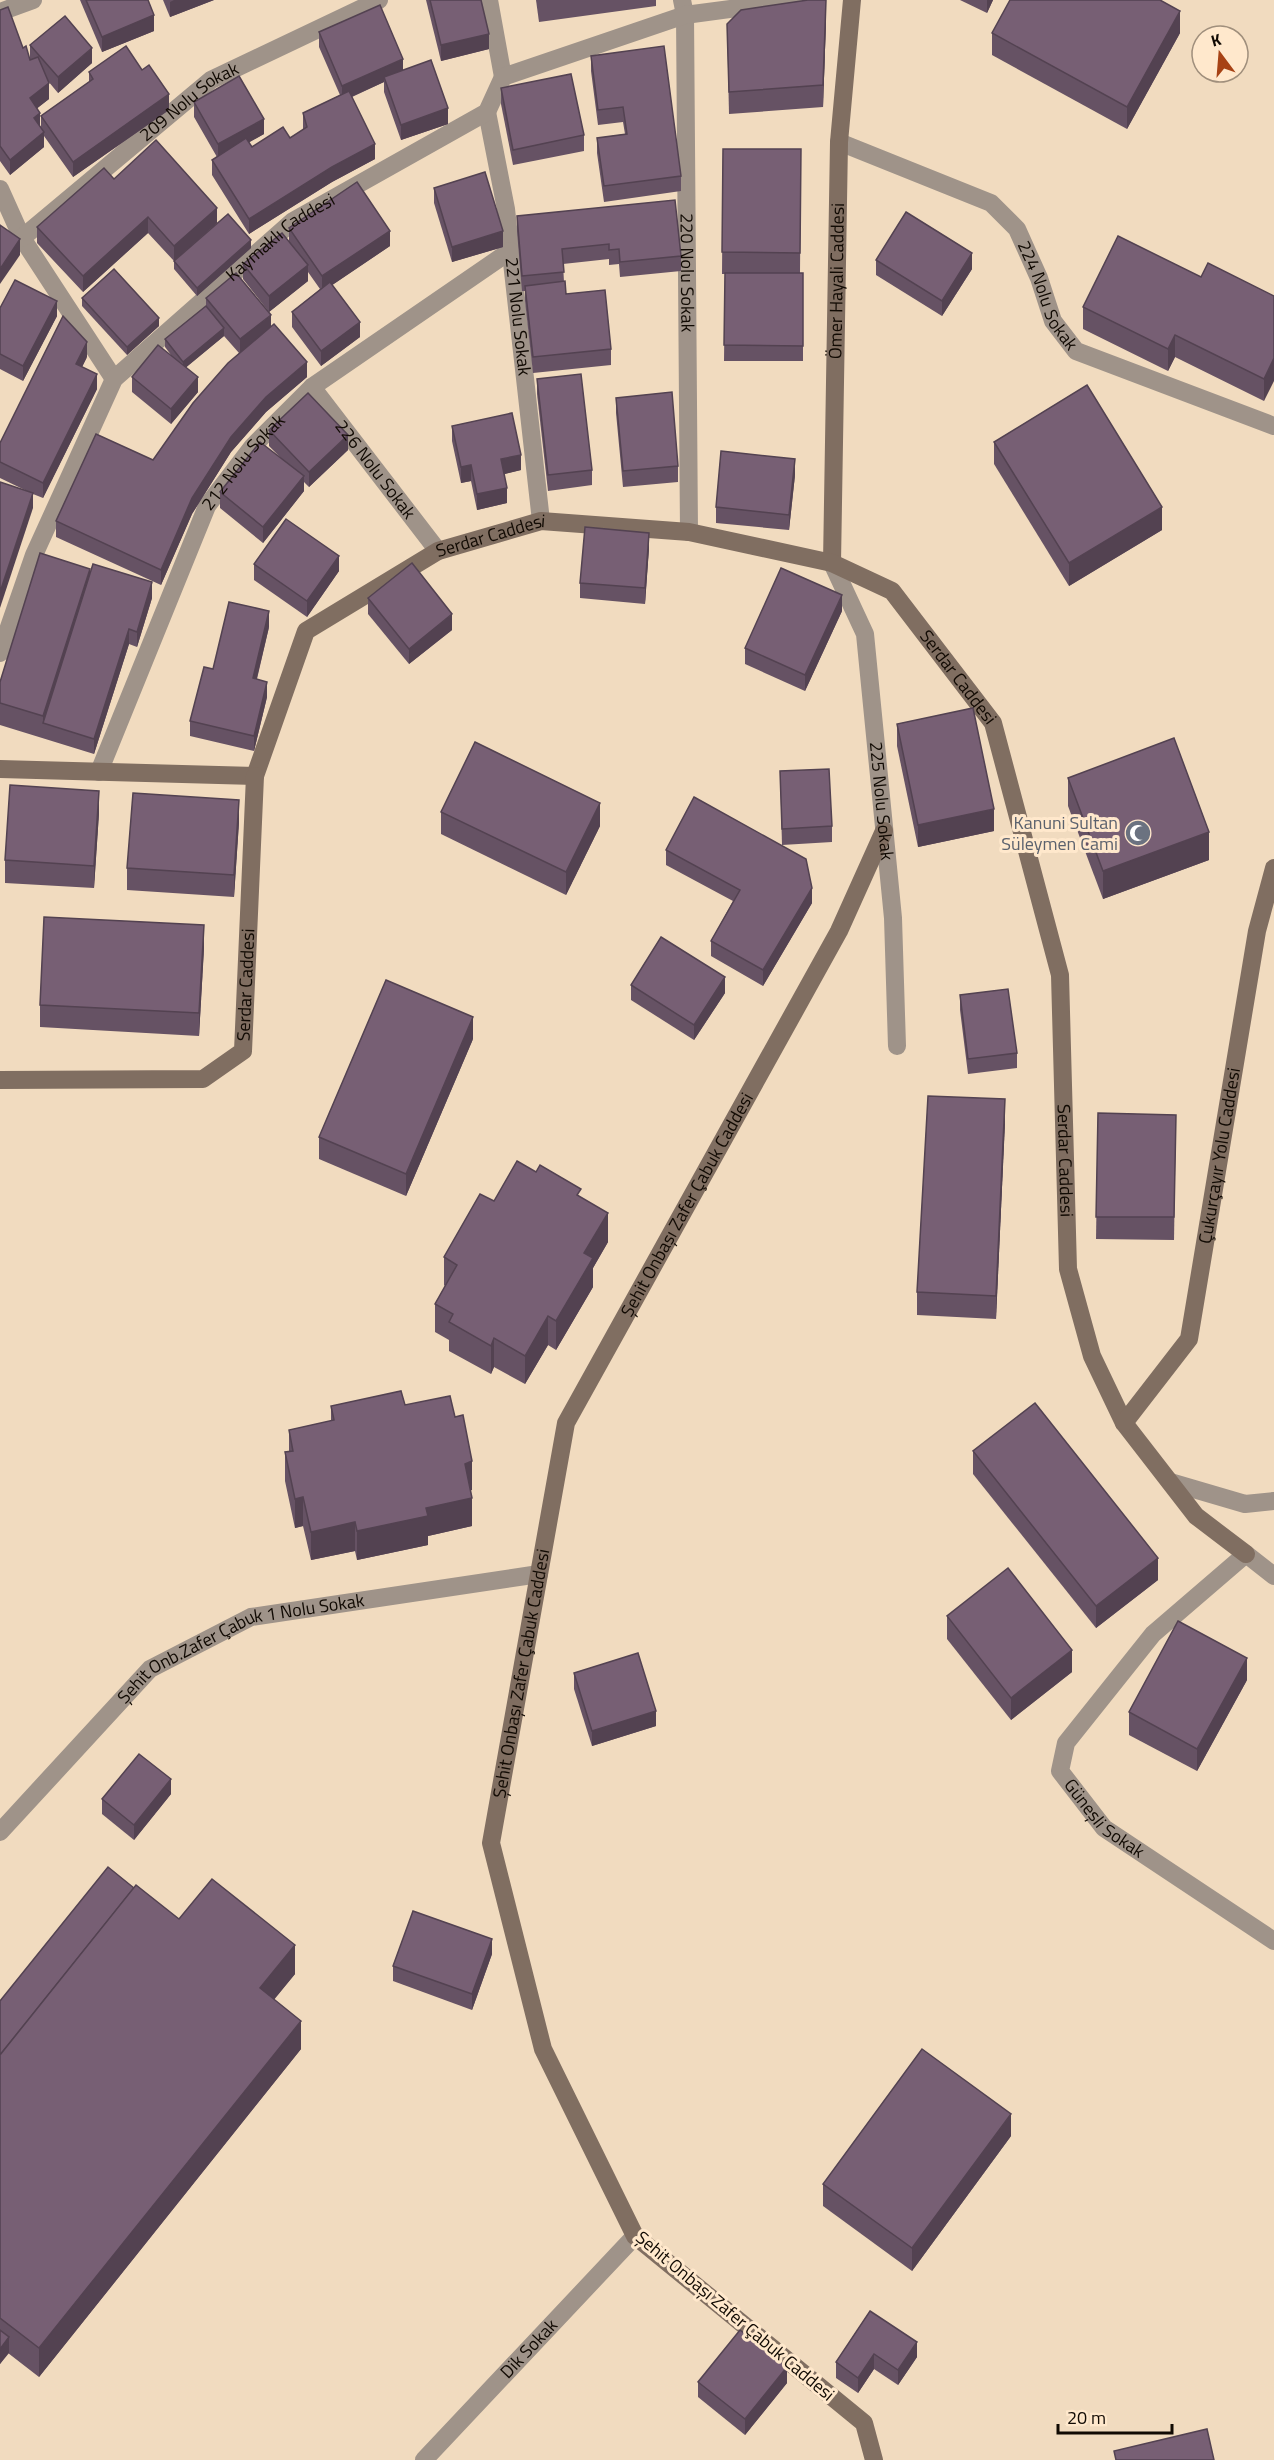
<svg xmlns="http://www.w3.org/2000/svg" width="1274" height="2460" viewBox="0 0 1274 2460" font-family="'Titillium Web',sans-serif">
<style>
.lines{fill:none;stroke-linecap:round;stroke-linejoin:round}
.street{stroke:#9f9389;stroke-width:18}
.secondary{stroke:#806e61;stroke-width:18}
.wall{fill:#665264}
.shaded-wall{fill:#534251}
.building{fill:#775f74;stroke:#534251;stroke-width:1.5}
.labels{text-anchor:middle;stroke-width:6;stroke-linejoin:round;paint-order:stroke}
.street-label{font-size:18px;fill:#110a03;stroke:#ffe8cc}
.worship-label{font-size:18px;fill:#5b616d;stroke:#ffe8cc;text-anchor:end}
</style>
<rect width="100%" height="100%" fill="#f1dbbf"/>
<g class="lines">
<g class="street">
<path d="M489 0 503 77"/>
<path id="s1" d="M682 0 685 15 689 532"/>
<path d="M0 12 33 0"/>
<path id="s2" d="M487 112 506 209 541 521"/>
<path id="s3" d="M839 142 991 203 1017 229 1039 278 1053 321 1076 351 1274 426"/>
<path d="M0 189 22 238 114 379"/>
<path id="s4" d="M22 238 211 80 379 0"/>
<path id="s5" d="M312 387 438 551"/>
<path id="s6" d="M832 563 865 634 893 918 897 1046"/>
<path id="s7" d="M0 653 34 555 114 379 293 221 487 112 503 77 685 15 798 0"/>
<path id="s8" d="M99 772 207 506 253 446 312 387 510 251"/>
<path d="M1170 1482 1245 1504 1274 1501"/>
<path id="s9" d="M1274 1576 1246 1554 1153 1634 1066 1743 1060 1771 1104 1828 1274 1941"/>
<path id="s10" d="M0 1832 150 1669 251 1617 539 1574"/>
<path id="s11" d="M424 2460 635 2236"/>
</g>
<g class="secondary">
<path id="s12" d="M832 563 839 142 852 0"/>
<path id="s13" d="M0 769 255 776 306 631 438 551 541 521 689 532 832 563 892 591 993 723 1060 975 1068 1269 1092 1356 1124 1423 1196 1516 1246 1554"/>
<path id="s14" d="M0 1080 203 1079 243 1051 255 776"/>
<path id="s15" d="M1124 1423 1189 1339 1257 931 1274 868"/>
<path id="s16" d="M874 2460 864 2423 635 2236 543 2049 491 1843 566 1423 839 931 884 831"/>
</g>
</g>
<g class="wall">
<path d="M80 0H148L154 31 102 52Z"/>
<path d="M163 0H214L170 17Z"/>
<path d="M426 0H481L489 49 441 61Z"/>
<path d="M536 0H656V6L539 22Z"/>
<path d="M960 0H993L987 13Z"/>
<path d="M0 10 30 60V45L92 63 58 93 48 81 49 99 37 108 40 126 41 128V116L89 82V72L169 110 73 177 44 136V147L10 175 0 161Z"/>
<path d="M826 20 823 107 729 114 727 24Z"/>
<path d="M319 32 403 70 448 124 401 140 384 92V82L352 97 375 159 332 182 249 234 212 175V160L217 157 194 117V102L264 134 249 142 252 147 290 138 303 130V113L340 95 319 47Z"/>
<path d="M992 33H1180L1127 129 992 55Z"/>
<path d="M591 56 681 176V191L604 202 597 153V138L625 134 623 122 598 125 591 71Z"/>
<path d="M501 88 584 135V151L513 165 501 104Z"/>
<path d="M723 149H801L800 273H803V361H724L725 274H722Z"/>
<path d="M114 179 217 223 176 259 251 248 197 296 174 269V261L148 233 83 292 37 243V227Z"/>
<path d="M434 188 503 247 452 262 434 203Z"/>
<path d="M517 216 681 256V271L620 277 619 264 609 265V259L563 264 564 282 566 294 611 349V365L533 373 525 301V291H522L517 231Z"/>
<path d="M289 228 390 246 332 285 360 337 321 366 292 327V312L320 289 308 272V281L269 312 243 279V264L289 241Z"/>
<path d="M876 260 972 269 942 316 876 275Z"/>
<path d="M1201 277 1274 296 1264 401 1175 357 1168 371 1083 329V307Z"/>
<path d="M82 298 159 326 127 355 82 306Z"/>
<path d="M206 298 271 326 307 377 266 412 231 452 192 514 161 585 56 537V521L153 460 239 353 224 336 186 367 198 392 171 424 132 392V377L171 355 165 347V339L206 306Z"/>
<path d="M0 308 57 316 23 381 0 369Z"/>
<path d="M87 357 82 367 97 389 43 498 33 494V508L29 492 0 478V443Z"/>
<path d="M537 379 592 470V485L548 491 537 394Z"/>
<path d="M616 398 678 466V482L623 487 616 413Z"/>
<path d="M452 426 521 470 504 474 507 503 477 510 471 481 461 483 452 441Z"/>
<path d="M269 430 348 450 309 487 304 482V491L263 543 220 508V492L282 459 269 446Z"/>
<path d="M994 442 1162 530 1069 586 994 464Z"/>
<path d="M795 475 789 530 716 523V507Z"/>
<path d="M649 548 645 604 580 598V583Z"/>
<path d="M254 564 339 571 307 617 254 580Z"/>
<path d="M90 576 152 598 137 647 129 644 94 754 0 725V682Z"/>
<path d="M368 598 452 630 409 664 368 614Z"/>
<path d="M842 611 805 691 745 664V648Z"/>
<path d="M269 627 257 679 267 697 254 751 190 736V721L213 669Z"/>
<path d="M897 724 994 831 918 847 897 746Z"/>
<path d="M780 771 832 826V842L782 845Z"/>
<path d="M1068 778 1209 860 1103 899 1068 806Z"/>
<path d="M441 812 600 826 566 895 441 834Z"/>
<path d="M99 813 94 888 5 883V860Z"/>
<path d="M239 822 234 897 127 890V868Z"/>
<path d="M666 850 812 903 763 986 711 956V941L733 901 666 865Z"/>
<path d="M204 948 199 1036 40 1027V1005Z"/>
<path d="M631 985 725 993 694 1040 631 1000Z"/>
<path d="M960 995 1017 1053V1068L968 1074 960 1010Z"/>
<path d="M473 1039 406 1196 319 1159V1137Z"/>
<path d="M1098 1113 1176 1115 1174 1240 1096 1239Z"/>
<path d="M1005 1122 996 1319 917 1315V1292Z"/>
<path d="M581 1197 608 1242 593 1268V1287L556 1350 548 1345 525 1384 494 1367 491 1374 449 1351V1340L435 1332V1304L445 1286 444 1285V1257L494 1201Z"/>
<path d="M405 1405 472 1490H471L472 1526 428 1536V1545L357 1560 355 1551 311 1560 303 1526 295 1528 285 1481V1452H289V1430L331 1421V1406Z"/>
<path d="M973 1451 1158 1580 1096 1628 973 1474Z"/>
<path d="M947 1616 1072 1672 1011 1720 947 1639Z"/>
<path d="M574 1673 656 1726 592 1746 574 1689Z"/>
<path d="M1247 1680 1197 1771 1129 1735V1712Z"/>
<path d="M171 1794 134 1840 102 1814V1799Z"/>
<path d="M134 1888 179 1919 295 1974 274 1999 301 2049 39 2377 8 2353 0 2364V2001Z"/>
<path d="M492 1954 472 2010 393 1981V1966Z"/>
<path d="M1011 2136 912 2271 823 2206V2184Z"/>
<path d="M870 2311 917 2357 898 2385 874 2369 858 2393 836 2378V2362Z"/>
<path d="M698 2382 787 2383 745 2435 698 2397Z"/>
</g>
<g class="shaded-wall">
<path d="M174 0H214L170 17V2Z"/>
<path d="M826 0V20L823 107V85Z"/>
<path d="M987 0H993L987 13Z"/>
<path d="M1180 11V33L1127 129V107Z"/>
<path d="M154 15V31L102 52V37Z"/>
<path d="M489 34V49L441 61V45Z"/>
<path d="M92 48V63L58 93V77Z"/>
<path d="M403 59V74L384 77V82L342 101V86Z"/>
<path d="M49 83V99L30 114V98Z"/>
<path d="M169 94V110L73 177V162Z"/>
<path d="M448 108V124L401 140V125Z"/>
<path d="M40 113V129L34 118Z"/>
<path d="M264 119V134L218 160V144Z"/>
<path d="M44 132V147L10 175V160Z"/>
<path d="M375 144V159L332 182 249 234V219L332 167Z"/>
<path d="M217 208V223L174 261V246Z"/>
<path d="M148 217V233L83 292V276Z"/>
<path d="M390 231V246L322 292V276Z"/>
<path d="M503 231V247L452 262V247Z"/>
<path d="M20 239V255L0 284V269Z"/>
<path d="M251 240V248L197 296V288Z"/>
<path d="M972 253V269L942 316V301Z"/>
<path d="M308 265V281L269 312V296Z"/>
<path d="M57 301V316L23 381V366Z"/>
<path d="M271 315V330L240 355V339Z"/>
<path d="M159 318V326L127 355V347Z"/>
<path d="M360 322V337L321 366V351Z"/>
<path d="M224 328V336L183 370V362Z"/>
<path d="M1175 335V357L1168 371V349Z"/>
<path d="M87 342V357L76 379V364Z"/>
<path d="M1274 358V381L1264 401V379Z"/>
<path d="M307 362V377L266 412 231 452 192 514 161 585V570L192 498 231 437 266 397Z"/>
<path d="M97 374V389L43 498V483Z"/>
<path d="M198 377V392L171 424V409Z"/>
<path d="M348 435V450L309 487V472Z"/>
<path d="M521 455V470L501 475V459Z"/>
<path d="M795 459V475L789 530V515Z"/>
<path d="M471 465V481L461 483V467Z"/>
<path d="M304 476V491L263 543V527Z"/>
<path d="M507 488V503L477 510V494Z"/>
<path d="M33 493V508L0 608V592Z"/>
<path d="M1162 507V530L1069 586V563Z"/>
<path d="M649 533V548L645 604V588Z"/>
<path d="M339 556V571L307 617V601Z"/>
<path d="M90 569V591L43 723V716Z"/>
<path d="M152 582V598L137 647V632Z"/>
<path d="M842 595V611L805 691V675Z"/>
<path d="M269 611V627L253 694V678Z"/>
<path d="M452 614V630L409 664V649Z"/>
<path d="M129 629V644L94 754V739Z"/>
<path d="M267 682V697L254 751V736Z"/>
<path d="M99 791V813L94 888V866Z"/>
<path d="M239 800V822L234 897V875Z"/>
<path d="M600 803V826L566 895V872Z"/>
<path d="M994 809V831L918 847V825Z"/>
<path d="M1209 832V860L1103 899V871Z"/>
<path d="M812 888V903L763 986V970Z"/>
<path d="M204 925V948L199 1036V1013Z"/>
<path d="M725 977V993L694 1040V1025Z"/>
<path d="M473 1017V1039L406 1196V1174Z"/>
<path d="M1005 1099V1122L996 1319V1296Z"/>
<path d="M608 1213V1242L593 1268V1287L556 1350V1321L584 1253Z"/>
<path d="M548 1316V1345L525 1384V1356Z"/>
<path d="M494 1338V1367L491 1374V1346Z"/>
<path d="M472 1461V1490L465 1492V1464Z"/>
<path d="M303 1497V1526L295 1528V1499Z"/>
<path d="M472 1498V1526L428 1536V1545L357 1560V1531L426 1508Z"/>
<path d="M355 1522V1551L311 1560V1532Z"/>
<path d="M1158 1558V1580L1096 1628V1606Z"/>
<path d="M1072 1650V1672L1011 1720V1698Z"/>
<path d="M1247 1658V1680L1197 1771V1749Z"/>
<path d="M656 1711V1726L592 1746V1731Z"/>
<path d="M171 1779V1794L134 1840V1825Z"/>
<path d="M492 1939V1954L472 2010V1994Z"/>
<path d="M295 1945V1974L260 2017V1988Z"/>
<path d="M301 2021V2049L39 2377V2348Z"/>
<path d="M1011 2114V2136L912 2271V2248Z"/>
<path d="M9 2337V2353L0 2364V2349Z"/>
<path d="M917 2342V2357L898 2385V2370Z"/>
<path d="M874 2354V2369L858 2393V2378Z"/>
<path d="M787 2367V2383L745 2435V2419Z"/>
</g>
<g class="building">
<path d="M86 0H148L154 15 102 37Z"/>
<path d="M430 0H481L489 34 441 45Z"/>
<path d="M808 0H826L823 85 729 92 727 24 741 10Z"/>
<path d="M1010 0H1160L1180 11 1127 107 992 33Z"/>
<path d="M380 5 403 59 342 86 319 32Z"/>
<path d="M8 7 23 48 26 46 30 60 38 57 49 83 30 98 40 113 34 118 44 132 10 160 0 146V10Z"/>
<path d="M65 16 92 48 58 77 30 45Z"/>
<path d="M126 46 142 70 149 65 169 94 73 162 41 116 93 79 89 72Z"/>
<path d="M664 46 681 176 604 186 597 138 627 134 623 107 598 110 591 56Z"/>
<path d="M431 60 448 108 401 125 384 77Z"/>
<path d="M571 74 584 135 513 150 501 88Z"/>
<path d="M239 76 264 119 218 144 194 102Z"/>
<path d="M349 91 375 144 332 167 249 219 212 160 246 138 252 147 283 127 290 138 307 127 303 113Z"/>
<path d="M156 140 217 208 174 246 148 217 83 276 37 227 104 168 114 179Z"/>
<path d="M723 149H801L800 253 722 252Z"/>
<path d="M485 172 503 231 452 247 434 188Z"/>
<path d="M357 182 390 231 322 276 289 228Z"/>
<path d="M675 200 681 256 620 262 619 249 609 250V244L562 249 564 272 522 276 517 216Z"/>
<path d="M906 212 972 253 942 301 876 260Z"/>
<path d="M228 214 251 240 197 288 174 261Z"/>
<path d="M0 225 20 239 0 269Z"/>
<path d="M282 233 308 265 269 296 243 264Z"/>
<path d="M1118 236 1201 277 1208 263 1274 296V358L1264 379 1175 335 1168 349 1083 307Z"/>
<path d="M114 269 159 318 127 347 82 298Z"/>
<path d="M236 273 271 315 240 339 206 298Z"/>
<path d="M725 273H803V346L724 345Z"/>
<path d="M15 280 57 301 23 366 0 354V308Z"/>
<path d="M565 281 566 294 605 290 611 349 533 357 525 286Z"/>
<path d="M330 282 360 322 321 351 292 312Z"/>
<path d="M206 306 224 328 183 362 165 339Z"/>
<path d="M63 316 87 342 76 364 97 374 43 483 0 462V443Z"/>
<path d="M274 324 307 362 266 397 231 437 192 498 161 570 56 521 96 434 153 460 193 403 228 363Z"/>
<path d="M158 345 198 377 171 409 132 377Z"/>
<path d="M581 374 592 470 548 475 537 379Z"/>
<path d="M1087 385 1162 507 1069 563 994 442Z"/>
<path d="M672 392 678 466 623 471 616 398Z"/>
<path d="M308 393 348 435 309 472 269 430Z"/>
<path d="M512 413 521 455 501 459 507 488 477 494 471 465 461 467 452 426Z"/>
<path d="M260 442 304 476 263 527 220 492Z"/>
<path d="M721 451 795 459 789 515 716 507Z"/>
<path d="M0 482 33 493 0 592Z"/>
<path d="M286 519 339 556 307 601 254 564Z"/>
<path d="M585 527 649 533 645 588 580 583Z"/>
<path d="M40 553 90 569 43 716 0 703V682Z"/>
<path d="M412 563 452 614 409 649 368 598Z"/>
<path d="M93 564 152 582 137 632 129 629 94 739 43 723Z"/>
<path d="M781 568 842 595 805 675 745 648Z"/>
<path d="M229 602 269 611 253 678 267 682 254 736 190 721 204 667 213 669Z"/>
<path d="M973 708 994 809 918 825 897 724Z"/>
<path d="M1174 738 1209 832 1103 871 1068 778Z"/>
<path d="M475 742 600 803 566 872 441 812Z"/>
<path d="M829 769 832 826 782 829 780 771Z"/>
<path d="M10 785 99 791 94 866 5 860Z"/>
<path d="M133 793 239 800 234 875 127 868Z"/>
<path d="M694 797 806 859 812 888 763 970 711 941 740 890 666 850Z"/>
<path d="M44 917 204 925 199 1013 40 1005Z"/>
<path d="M661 937 725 977 694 1025 631 985Z"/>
<path d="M386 980 473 1017 406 1174 319 1137Z"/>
<path d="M1008 989 1017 1053 968 1059 960 995Z"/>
<path d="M928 1096 1005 1099 996 1296 917 1292Z"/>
<path d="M1098 1113 1176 1115 1174 1217H1096Z"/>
<path d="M517 1161 536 1172 540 1165 581 1189 577 1195 608 1213 584 1253 593 1258 556 1321 548 1316 525 1356 494 1338 491 1346 449 1322 453 1314 435 1304 457 1265 444 1257 480 1194 494 1201Z"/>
<path d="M401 1391 405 1405 450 1396 455 1417 463 1415 472 1461 465 1464 472 1498 426 1508 428 1516 357 1531 355 1522 311 1532 303 1497 295 1499 285 1452 293 1451 289 1430 334 1420 331 1406Z"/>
<path d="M1035 1403 1158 1558 1096 1606 973 1451Z"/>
<path d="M1008 1568 1072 1650 1011 1698 947 1616Z"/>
<path d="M1178 1621 1247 1658 1197 1749 1129 1712Z"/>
<path d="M638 1653 656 1711 592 1731 574 1673Z"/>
<path d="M139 1754 171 1779 134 1825 102 1799Z"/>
<path d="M108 1867 134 1888 0 2055V2001Z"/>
<path d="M212 1879 295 1945 260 1988 301 2021 39 2348 0 2318V2055L136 1885 179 1919Z"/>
<path d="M413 1911 492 1939 472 1994 393 1966Z"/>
<path d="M922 2049 1011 2114 912 2248 823 2184Z"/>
<path d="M870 2311 917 2342 898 2370 874 2354 858 2378 836 2362Z"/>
<path d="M0 2330 9 2337 0 2349Z"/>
<path d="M740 2330 787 2367 745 2419 698 2382Z"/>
<path d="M1207 2429 1214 2460H1116L1114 2451Z"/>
</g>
<defs>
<g id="mosque-disc" transform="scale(1.35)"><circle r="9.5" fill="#6b7280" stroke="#ffe8cc"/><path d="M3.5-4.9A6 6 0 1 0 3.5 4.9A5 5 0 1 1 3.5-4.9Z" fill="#fff"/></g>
</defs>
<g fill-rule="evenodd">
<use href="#mosque-disc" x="1138" y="833"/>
</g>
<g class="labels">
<g class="street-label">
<text dy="6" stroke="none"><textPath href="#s4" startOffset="216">209 Nolu Sokak</textPath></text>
<text dy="6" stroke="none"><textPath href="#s7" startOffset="516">Kaymaklı Caddesi</textPath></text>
<text dy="6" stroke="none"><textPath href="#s1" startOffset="273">220 Nolu Sokak</textPath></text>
<text dy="6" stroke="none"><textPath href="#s12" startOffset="282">Ömer Hayali Caddesi</textPath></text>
<text dy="6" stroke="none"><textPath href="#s3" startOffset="274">224 Nolu Sokak</textPath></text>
<text dy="6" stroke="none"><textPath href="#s2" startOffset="207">221 Nolu Sokak</textPath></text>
<text dy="6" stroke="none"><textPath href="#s8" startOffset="344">212 Nolu Sokak</textPath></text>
<text dy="6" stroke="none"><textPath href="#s5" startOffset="104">226 Nolu Sokak</textPath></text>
<text dy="6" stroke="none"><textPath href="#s13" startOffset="618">Serdar Caddesi</textPath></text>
<text dy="6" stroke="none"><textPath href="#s13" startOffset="1140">Serdar Caddesi</textPath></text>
<text dy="6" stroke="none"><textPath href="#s6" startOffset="246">225 Nolu Sokak</textPath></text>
<text dy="6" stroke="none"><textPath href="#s14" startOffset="318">Serdar Caddesi</textPath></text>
<text dy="6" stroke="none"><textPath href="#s15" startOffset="292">Çukurçayır Yolu Caddesi</textPath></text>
<text dy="6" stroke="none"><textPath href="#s13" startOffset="1644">Serdar Caddesi</textPath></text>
<text dy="6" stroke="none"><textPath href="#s16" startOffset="1431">Şehit Onbaşı Zafer Çabuk Caddesi</textPath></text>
<text dy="6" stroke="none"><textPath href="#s10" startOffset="314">Şehit Onb.Zafer Çabuk 1 Nolu Sokak</textPath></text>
<text dy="6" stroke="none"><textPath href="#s16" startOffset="927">Şehit Onbaşı Zafer Çabuk Caddesi</textPath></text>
<text dy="6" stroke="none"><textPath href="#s9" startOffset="392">Güneşli Sokak</textPath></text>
<text transform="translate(735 2316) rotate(40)" y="6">Şehit Onbaşı Zafer Çabuk Caddesi</text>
<text dy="6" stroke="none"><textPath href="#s11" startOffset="153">Dik Sokak</textPath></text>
</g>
<g class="worship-label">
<text x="1118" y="829">Kanuni Sultan<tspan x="1118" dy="21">Süleymen Cami</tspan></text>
</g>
</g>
<g transform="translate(1220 54) rotate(344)"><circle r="28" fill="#ffe8cc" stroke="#a08f7c" stroke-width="1.5"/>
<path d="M0-4.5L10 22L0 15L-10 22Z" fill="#a74214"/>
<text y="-9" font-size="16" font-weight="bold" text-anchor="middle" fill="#110a03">K</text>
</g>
<path d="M1058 2424v9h114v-9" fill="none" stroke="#110a03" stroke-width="3"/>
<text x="1067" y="2424" font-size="18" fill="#110a03" stroke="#ffe8cc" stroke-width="4.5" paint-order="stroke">20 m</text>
</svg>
